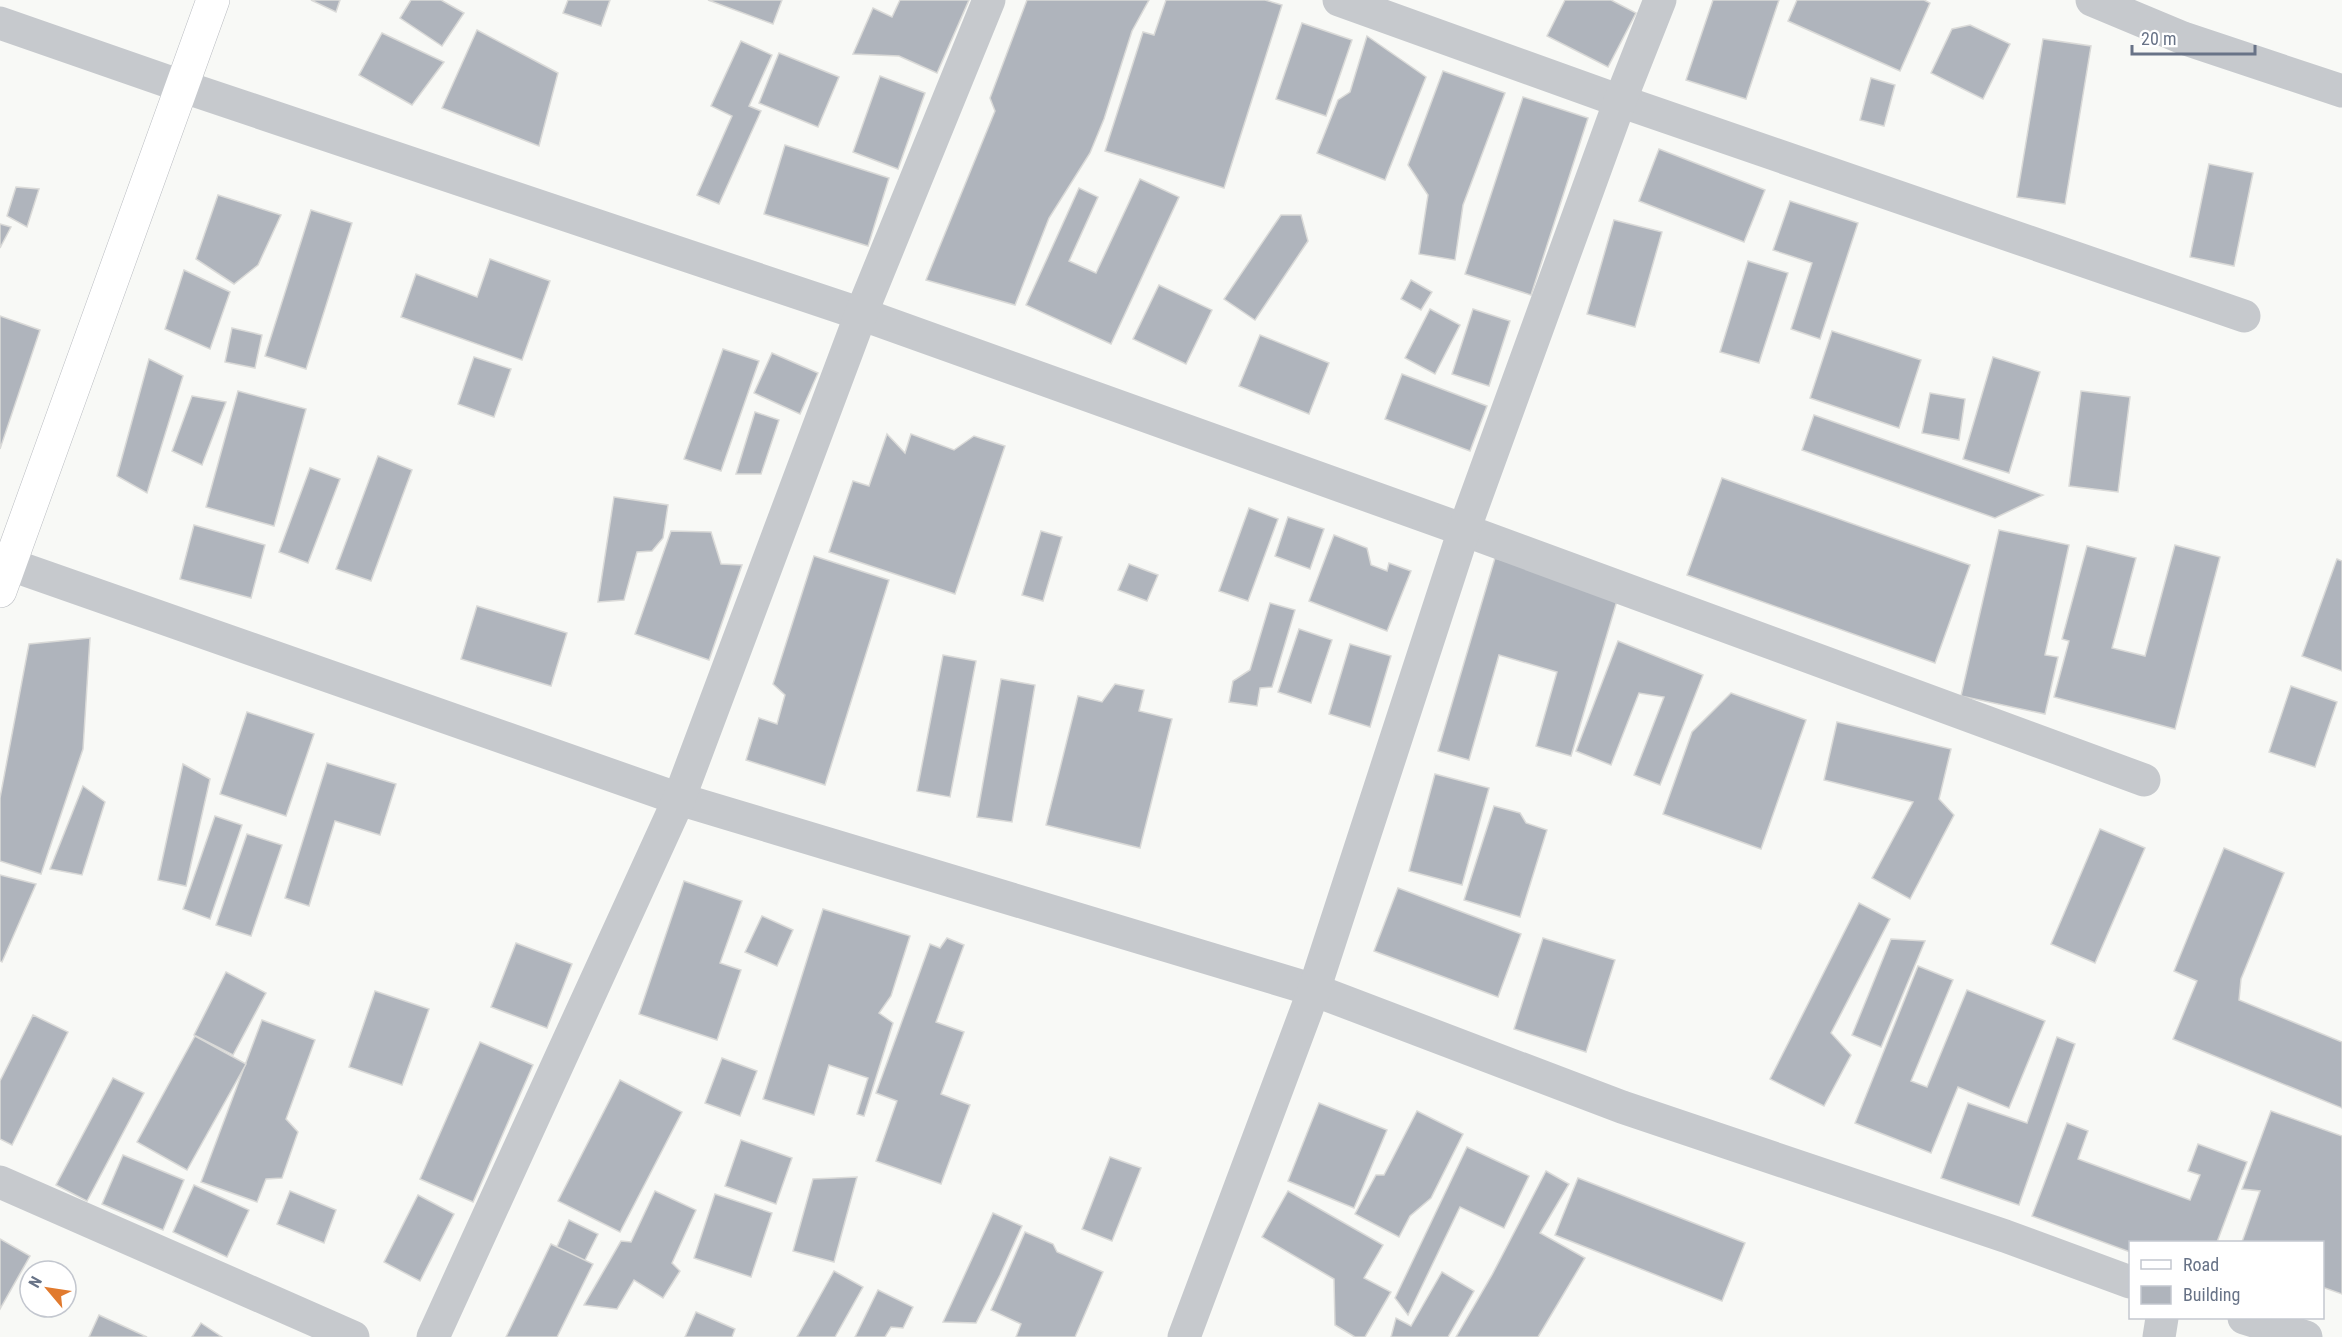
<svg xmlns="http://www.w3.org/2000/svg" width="2342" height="1337" viewBox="0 0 2342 1337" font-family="'Roboto Condensed',sans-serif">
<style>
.building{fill:#afb4bc;stroke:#dadad8;stroke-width:1.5}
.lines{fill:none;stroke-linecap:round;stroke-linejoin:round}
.major-casing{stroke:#b9bcc1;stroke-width:34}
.minor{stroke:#c6c9cd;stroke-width:33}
.major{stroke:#fff;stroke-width:33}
</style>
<rect width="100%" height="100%" fill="#f8f9f6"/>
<g class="building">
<path d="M311 0H340L336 12Z"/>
<path d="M411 0H441L464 13 442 46 400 18Z"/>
<path d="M568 0H610L601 26 563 13Z"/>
<path d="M708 0H782L773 24Z"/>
<path d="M900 0H969L937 73 899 56 853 54 873 8 892 17Z"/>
<path d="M1027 0H1149L1132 31 1104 119 1090 153 1049 218 1015 305 926 280 995 111 990 98Z"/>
<path d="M1166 0H1265L1282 5 1224 188 1105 151 1143 32 1154 35Z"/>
<path d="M1565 0H1611L1636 13 1608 67 1547 36Z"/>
<path d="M1713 0H1779L1746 99 1686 80Z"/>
<path d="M1797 0H1924L1930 3 1900 71 1788 21Z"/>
<path d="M1302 23 1352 40 1326 116 1276 99Z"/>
<path d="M1970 25 2010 44 1983 99 1931 73 1952 29Z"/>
<path d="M477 30 558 73 539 146 442 108Z"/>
<path d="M382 33 444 62 412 105 359 75Z"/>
<path d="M1367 36 1426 77 1385 180 1317 153 1338 100 1350 92Z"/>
<path d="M2043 39 2091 46 2065 204 2017 197Z"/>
<path d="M741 41 772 55 749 106 761 111 719 204 697 195 732 116 711 106Z"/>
<path d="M779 53 839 77 818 127 759 103Z"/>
<path d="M1443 71 1505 93 1463 205 1455 260 1419 254 1428 195 1408 165Z"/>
<path d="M880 76 925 93 898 169 853 152Z"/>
<path d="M1871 78 1895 85 1884 126 1860 120Z"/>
<path d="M1523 97 1588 118 1531 295 1465 274Z"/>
<path d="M785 145 889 178 868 246 764 214Z"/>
<path d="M1659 149 1765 190 1744 242 1639 201Z"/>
<path d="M2209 164 2253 173 2234 266 2190 257Z"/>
<path d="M1140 179 1179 197 1111 344 1026 305 1079 188 1098 197 1069 261 1096 273Z"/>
<path d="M16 187 39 189 27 227 7 216Z"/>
<path d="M218 195 281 215 258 265 234 284 196 259Z"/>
<path d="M1790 201 1858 223 1820 339 1791 329 1812 263 1773 250Z"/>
<path d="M311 210 352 223 306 369 265 356Z"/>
<path d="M1281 215H1301L1308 241 1255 320 1224 299Z"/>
<path d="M1614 220 1662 232 1635 327 1587 314Z"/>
<path d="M0 224 11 227 0 248Z"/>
<path d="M490 259 550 281 522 360 401 317 416 274 477 297Z"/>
<path d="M1748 261 1788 273 1759 363 1720 352Z"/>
<path d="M184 270 230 292 210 349 165 329Z"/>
<path d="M1411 280 1432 292 1421 310 1401 299Z"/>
<path d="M1159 285 1212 310 1186 364 1133 339Z"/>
<path d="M1430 309 1460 325 1435 374 1405 358Z"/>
<path d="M1473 309 1510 321 1489 386 1452 374Z"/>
<path d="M0 316 40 330 0 449Z"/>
<path d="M232 328 262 335 255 368 225 362Z"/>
<path d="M1832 331 1921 360 1899 428 1810 398Z"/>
<path d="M1260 335 1329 363 1309 414 1239 386Z"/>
<path d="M723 349 759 361 721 471 684 459Z"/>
<path d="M772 353 818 373 800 414 754 393Z"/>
<path d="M474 357 511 369 494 417 458 404Z"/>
<path d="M1993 357 2040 372 2009 473 1963 459Z"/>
<path d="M149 359 183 376 147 493 117 476Z"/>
<path d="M1402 374 1487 406 1470 451 1385 419Z"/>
<path d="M238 391 306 409 274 526 206 507Z"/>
<path d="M2081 391 2130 397 2118 492 2069 486Z"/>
<path d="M1930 393 1965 399 1959 440 1922 433Z"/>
<path d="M192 396 226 402 202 465 172 451Z"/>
<path d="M755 412 779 420 761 474H736Z"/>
<path d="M1814 415 2043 495 1995 518 1802 450Z"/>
<path d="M887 434 905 453 911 434 954 450 974 436 1005 446 955 594 829 552 853 481 869 486Z"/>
<path d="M378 456 412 470 371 581 336 569Z"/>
<path d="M310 468 340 479 308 563 279 552Z"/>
<path d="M1722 478 1970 565 1935 663 1687 575Z"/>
<path d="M614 497 668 505 663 538 652 551 637 552 624 600 598 602Z"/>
<path d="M1249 508 1278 519 1248 601 1219 591Z"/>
<path d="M1288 517 1324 529 1310 569 1275 556Z"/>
<path d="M194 525 265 545 251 598 180 579Z"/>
<path d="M1999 530 2069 545 2045 655 2058 657 2045 714 1961 696Z"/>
<path d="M671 531 711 532 721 564 742 565 709 660 635 634Z"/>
<path d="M1041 531 1062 537 1043 601 1022 595Z"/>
<path d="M1334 535 1367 548 1371 565 1387 571 1389 563 1411 571 1387 631 1309 601Z"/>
<path d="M2175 545 2220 557 2175 729 2054 697 2069 641 2062 639 2087 546 2136 558 2112 648 2145 656Z"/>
<path d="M814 556 889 580 825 785 746 760 759 718 777 724 785 695 773 684Z"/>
<path d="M1495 558 1619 594 1571 756 1536 746 1557 672 1499 655 1469 760 1438 751Z"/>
<path d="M2337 559 2342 561V671L2302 656Z"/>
<path d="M1129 564 1158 575 1147 601 1118 590Z"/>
<path d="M1270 603 1295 610 1272 687 1260 688 1257 706 1229 702 1233 681 1250 670Z"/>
<path d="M477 606 567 633 551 686 461 659Z"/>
<path d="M1299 629 1332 640 1311 703 1278 692Z"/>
<path d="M90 638 83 749 41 874 0 861V798L29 644Z"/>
<path d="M1618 641 1703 675 1660 785 1634 775 1664 697 1639 693 1611 765 1576 751Z"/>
<path d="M1350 644 1391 656 1370 727 1329 714Z"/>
<path d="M943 655 976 661 950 797 917 791Z"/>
<path d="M1001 679 1035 685 1012 822 977 817Z"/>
<path d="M1115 684 1144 690 1139 711 1172 719 1140 848 1046 825 1078 696 1102 702Z"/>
<path d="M2291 686 2337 702 2315 767 2269 752Z"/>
<path d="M1731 693 1806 720 1761 849 1663 814 1692 732Z"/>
<path d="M247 712 314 734 286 816 220 794Z"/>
<path d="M1837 722 1951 749 1939 799 1954 815 1910 899 1872 878 1913 802 1824 780Z"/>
<path d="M327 763 396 784 380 835 335 821 309 906 285 898Z"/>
<path d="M183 764 210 779 186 886 158 880Z"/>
<path d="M1435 774 1489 788 1462 885 1409 871Z"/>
<path d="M83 786 105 802 82 875 50 869Z"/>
<path d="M1494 806 1520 813 1526 823 1547 830 1520 917 1464 900Z"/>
<path d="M215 816 242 825 210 919 183 909Z"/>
<path d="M2100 829 2145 848 2095 963 2051 944Z"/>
<path d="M247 834 282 845 251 936 216 925Z"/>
<path d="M2224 848 2284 873 2241 979 2239 1000 2342 1042V1108L2173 1039 2197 981 2174 971Z"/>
<path d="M0 875 36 884 2 962 0 961Z"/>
<path d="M684 881 742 901 720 963 741 970 717 1040 639 1014Z"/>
<path d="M1398 888 1521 934 1498 997 1374 951Z"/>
<path d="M1859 903 1890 919 1831 1033 1851 1055 1824 1106 1770 1079Z"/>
<path d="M823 909 910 936 891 996 879 1013 893 1023 864 1116 857 1114 868 1078 829 1065 814 1115 763 1099Z"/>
<path d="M762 916 793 930 777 966 745 952Z"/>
<path d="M947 938 964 945 936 1022 964 1032 941 1094 970 1105 941 1184 876 1161 897 1101 876 1093 930 944 940 948Z"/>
<path d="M1543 938 1615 960 1586 1052 1514 1029Z"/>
<path d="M1891 939 1925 941 1881 1047 1852 1035Z"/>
<path d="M516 943 572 964 547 1028 491 1007Z"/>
<path d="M1918 966 1953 980 1911 1081 1927 1087 1967 990 2045 1021 2009 1108 1958 1087 1931 1153 1855 1123Z"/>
<path d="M226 972 266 993 233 1055 194 1035Z"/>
<path d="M375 991 429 1009 402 1085 349 1067Z"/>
<path d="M33 1015 68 1032 12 1145 0 1139V1081Z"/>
<path d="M262 1020 315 1040 286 1119 298 1132 282 1178 266 1179 257 1202 201 1182Z"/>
<path d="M195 1036 246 1064 187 1170 137 1142Z"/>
<path d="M2057 1037 2075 1044 2019 1205 1941 1178 1968 1103 2027 1123Z"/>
<path d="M480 1042 533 1065 473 1202 420 1179Z"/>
<path d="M722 1058 757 1071 740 1116 705 1103Z"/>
<path d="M113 1078 144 1093 87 1201 56 1185Z"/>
<path d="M620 1080 682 1112 620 1232 558 1201Z"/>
<path d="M1319 1103 1387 1130 1354 1208 1288 1181Z"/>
<path d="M1417 1111 1463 1134 1431 1198 1410 1216 1399 1237 1355 1214 1376 1175H1384Z"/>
<path d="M2271 1111 2342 1136V1294L2322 1287V1242H2242L2260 1191 2242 1189Z"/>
<path d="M2067 1123 2088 1131 2078 1159 2190 1200 2200 1175 2188 1171 2198 1144 2247 1162 2217 1242H2130V1252L2032 1216Z"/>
<path d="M741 1140 792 1158 776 1204 725 1186Z"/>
<path d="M1467 1147 1529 1176 1504 1228 1460 1207 1408 1315 1395 1298Z"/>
<path d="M123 1155 184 1180 163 1230 102 1204Z"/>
<path d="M1110 1157 1141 1168 1112 1241 1082 1229Z"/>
<path d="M1546 1171 1569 1184 1540 1233 1585 1258 1538 1337H1456L1492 1275Z"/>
<path d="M857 1177 834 1262 793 1251 813 1179Z"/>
<path d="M1578 1178 1745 1243 1722 1301 1555 1235Z"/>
<path d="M194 1185 249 1210 227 1257 173 1232Z"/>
<path d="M290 1191 336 1210 324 1243 277 1224Z"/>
<path d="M655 1191 696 1210 672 1263 680 1271 663 1298 634 1280 617 1309 584 1305 621 1241 631 1242Z"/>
<path d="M1288 1191 1383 1245 1364 1278 1391 1292 1365 1337H1355L1335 1325 1334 1279 1262 1237Z"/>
<path d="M715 1194 772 1213 751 1277 694 1258Z"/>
<path d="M418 1195 454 1214 420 1281 384 1262Z"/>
<path d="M993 1213 1022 1226 1000 1275 976 1323 943 1322Z"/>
<path d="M569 1220 598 1234 583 1264 555 1251Z"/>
<path d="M1025 1232 1053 1244 1057 1252 1103 1272 1075 1337H1016L1021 1324 991 1310Z"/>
<path d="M0 1239 30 1256 0 1309Z"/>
<path d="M551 1244 593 1264 557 1337H506Z"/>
<path d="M834 1271 863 1287 835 1337H797Z"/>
<path d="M1442 1272 1474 1291 1448 1337H1391L1396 1318 1411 1326Z"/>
<path d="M878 1290 913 1307 903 1328 891 1327 885 1337H855Z"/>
<path d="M696 1312 735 1329 732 1337H685Z"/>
<path d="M99 1315 147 1337H89Z"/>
<path d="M201 1323 222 1337H192Z"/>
</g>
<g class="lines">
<g class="major-casing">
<path id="major" d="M0 591 213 0"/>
</g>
<g class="minor">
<path d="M1339 0 1620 101 2244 316"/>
<path d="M2092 0 2183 38 2342 91"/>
<path d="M0 23 181 86 861 314 1464 530 2144 780"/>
<path d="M0 561 679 799 1314 990 1622 1107 2005 1236 2130 1282"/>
<path d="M0 1182 353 1337"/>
<path d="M2244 1318 2306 1337"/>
<path d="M433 1337 679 799 861 314 989 0"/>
<path d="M1184 1337 1314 990 1464 530 1620 101 1660 0"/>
<path d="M2159 1337 2162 1318"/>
</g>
<use href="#major" class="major"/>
</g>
<rect x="2129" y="1241" width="195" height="78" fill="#ffffff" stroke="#c3c7cf" stroke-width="1.5"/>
<rect x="2141" y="1260" width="30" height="9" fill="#ffffff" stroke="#c3c7cf" stroke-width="1.5"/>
<text x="2183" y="1271" font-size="18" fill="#687387">Road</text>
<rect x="2141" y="1286" width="30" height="18" fill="#afb4bc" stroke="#c3c7cf" stroke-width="1.5"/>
<text x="2183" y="1301" font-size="18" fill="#687387">Building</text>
<g transform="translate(48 1289) rotate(299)"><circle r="28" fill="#ffffff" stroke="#c3c7cf" stroke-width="1.5"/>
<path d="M0-4.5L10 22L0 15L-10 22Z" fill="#e17a2e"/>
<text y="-9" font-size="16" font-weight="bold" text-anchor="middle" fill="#687387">N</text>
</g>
<path d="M2132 45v9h123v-9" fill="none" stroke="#687387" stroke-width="3"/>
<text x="2141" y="45" font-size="18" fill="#687387" stroke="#ffffff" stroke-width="4.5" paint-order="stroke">20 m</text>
</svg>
